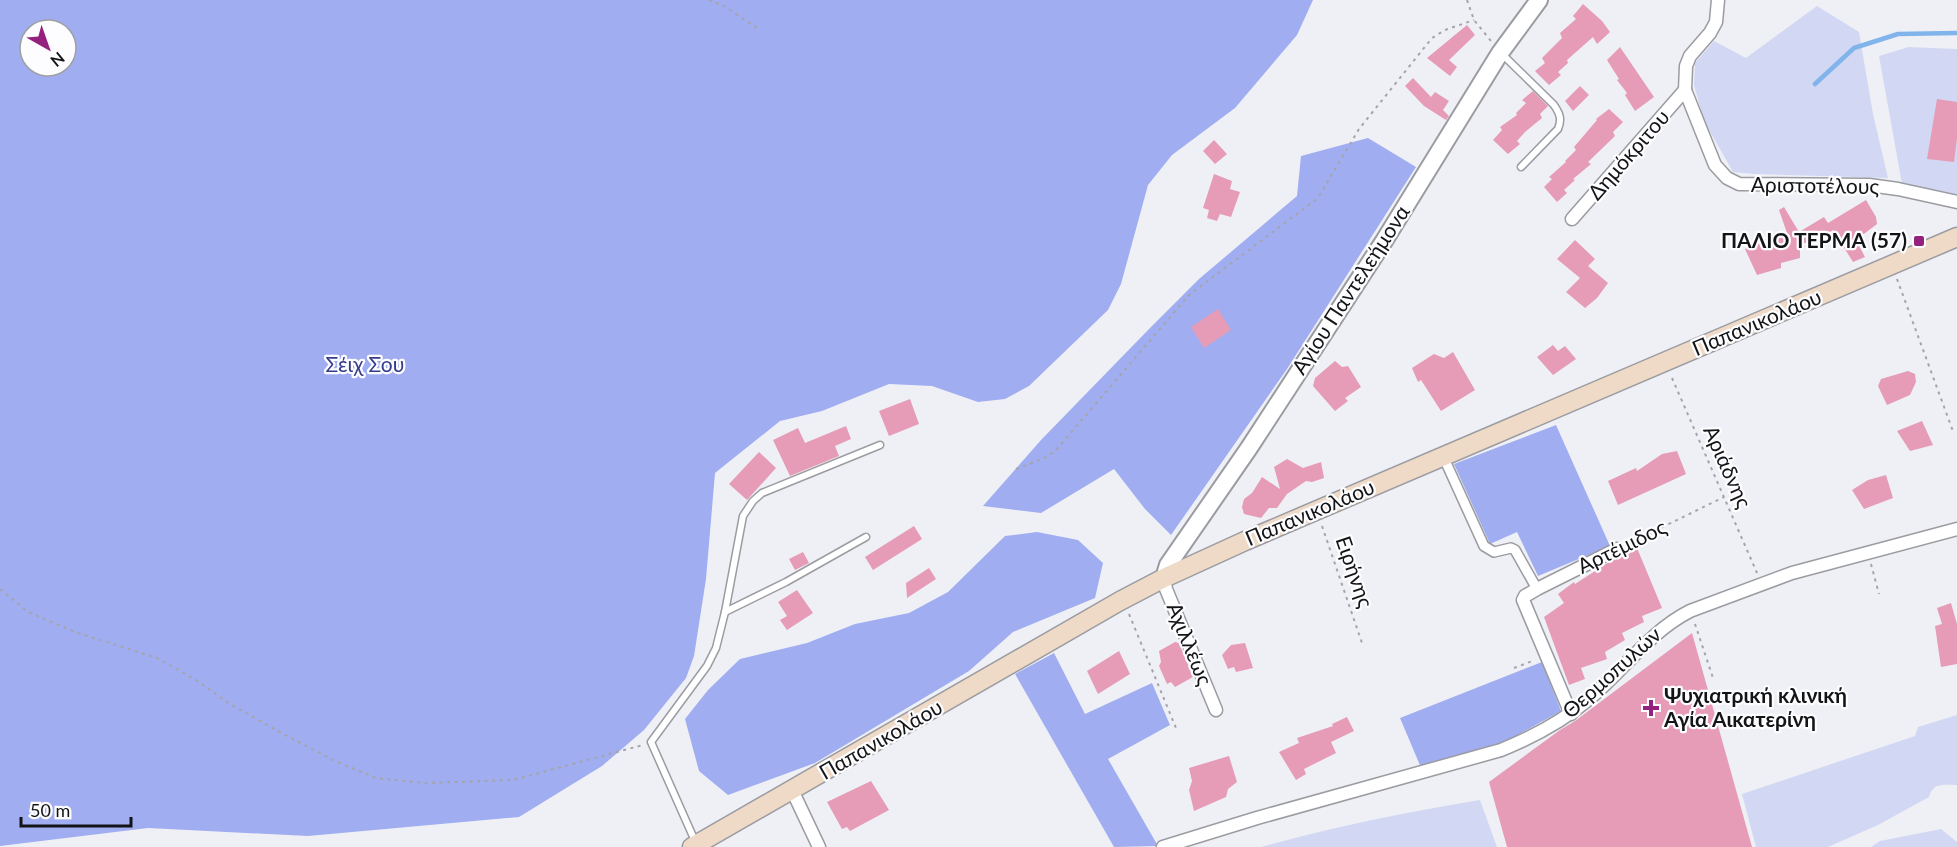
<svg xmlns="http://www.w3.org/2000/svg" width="1957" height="847" viewBox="0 0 1957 847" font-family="Lato,sans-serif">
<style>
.green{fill:#d2d8f3}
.forest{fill:#a0adf0;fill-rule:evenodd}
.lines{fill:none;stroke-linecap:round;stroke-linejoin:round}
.stream{stroke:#80b4eb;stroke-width:4.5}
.building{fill:#e69bb7}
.service-casing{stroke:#9b9ca1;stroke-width:9}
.pedestrian-casing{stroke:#9b9ca1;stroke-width:12}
.minor-casing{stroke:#9b9ca1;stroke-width:15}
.tertiary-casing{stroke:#9b9ca1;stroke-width:20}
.secondary-casing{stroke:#9b9ca1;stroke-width:21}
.path{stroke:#a4a5aa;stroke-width:2;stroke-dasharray:3 4.5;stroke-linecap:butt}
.service{stroke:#fff;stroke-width:6}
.pedestrian{stroke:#fff;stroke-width:9}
.minor{stroke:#fff;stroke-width:12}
.tertiary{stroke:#fff;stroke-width:16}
.secondary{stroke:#efdac7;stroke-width:18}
.poi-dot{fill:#95217f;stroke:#fdfdff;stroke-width:2}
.labels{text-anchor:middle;stroke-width:4.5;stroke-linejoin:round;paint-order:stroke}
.street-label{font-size:21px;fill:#131416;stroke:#fdfdff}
.poi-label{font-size:21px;font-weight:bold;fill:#131416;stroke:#fdfdff;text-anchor:end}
.park-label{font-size:21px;fill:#353c89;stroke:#fdfdff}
</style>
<rect width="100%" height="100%" fill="#eff0f6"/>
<g class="green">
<path d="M1817 6 1859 32 1873 114 1888 178 1754 174 1733 172 1704 121 1694 85 1695 63 1714 41 1746 58Z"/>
<path d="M1909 47 1957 49V196L1902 184 1879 56Z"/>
<path d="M1957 715V785C1944 785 1933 782 1929 797L1878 825 1828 847H1756L1742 794 1915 736 1918 727Z"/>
<path d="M1480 800 1497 847H1261C1333 827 1406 812 1480 800Z"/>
<path d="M1941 829 1957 842V847H1871L1880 841Z"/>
</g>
<g class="forest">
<path d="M0 0H1313L1297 35 1235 108 1172 155 1148 185 1121 284 1108 310 1029 386 1005 399 978 402 932 386 889 384 822 411 780 421 715 473 706 579 694 656 686 678 644 730 602 766 519 817 308 836 148 828 0 846ZM30 30H66V66H30Z"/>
<path d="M1368 138 1416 167 1287 369 1171 535 1145 509 1114 469 1041 513 983 506 1041 440 1150 328 1199 279 1297 196 1301 156Z"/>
<path d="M1556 425 1610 546 1538 576 1517 532 1490 544 1454 464Z"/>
<path d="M1037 532 1078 540 1103 563 1095 598 1013 632 969 671 815 763 728 795 699 771 685 719 708 690 740 659 807 643 855 624 909 613 948 592 1005 536Z"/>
<path d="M1054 653 1085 714 1152 683 1170 725 1108 759 1158 846 1114 847 1015 674Z"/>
<path d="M1542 662 1561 711 1503 743 1422 770 1400 718Z"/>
</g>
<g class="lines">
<path class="stream" d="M1815 84 1854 48 1898 34 1957 33"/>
</g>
<g class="building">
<path d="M1583 4 1602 21 1610 32 1597 44 1593 37 1567 60 1568 63 1558 72 1561 75 1549 85 1535 71 1545 63 1542 58 1562 38 1560 33 1576 19 1573 16Z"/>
<path d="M1467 25 1475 35 1449 60 1457 67 1450 76 1427 58Z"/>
<path d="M1620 47 1654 97 1635 111 1625 95 1627 93 1617 80 1619 79 1607 60Z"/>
<path d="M1413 78 1431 97 1435 92 1449 101 1443 110 1449 116 1446 120 1424 106 1405 86Z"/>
<path d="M1580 86 1589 95 1573 111 1565 101Z"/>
<path d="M1533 91 1548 106 1540 114 1542 118 1525 132 1517 141 1520 144 1508 154 1493 140 1502 130 1500 127 1517 115 1516 113 1526 103 1522 100Z"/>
<path d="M1937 99 1957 102V138L1954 162 1927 159Z"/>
<path d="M1609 109 1623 122 1613 132 1615 136 1588 162 1591 164 1573 179 1575 180 1564 190 1567 193 1557 202 1544 187 1552 179 1549 177 1566 162 1565 161 1576 150 1574 147 1597 120 1596 119Z"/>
<path d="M1214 140 1227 154 1215 164 1203 151Z"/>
<path d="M1214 174 1232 181 1230 189 1240 192 1231 217 1220 214 1217 221 1207 218 1209 210 1203 208Z"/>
<path d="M1866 200 1876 217 1877 224 1856 240 1865 257 1853 262 1833 230 1819 240 1800 244V258L1781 263V268L1757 275 1745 249 1764 239 1774 240 1787 233 1779 210 1784 207 1799 232 1824 217 1828 223Z"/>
<path d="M1575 240 1595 259 1588 266 1608 283 1597 298 1585 308 1566 292 1580 278 1557 259Z"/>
<path d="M1218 309 1231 330 1204 348 1191 327Z"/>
<path d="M1553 345 1558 351 1565 346 1576 359 1553 375 1537 357Z"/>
<path d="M1453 352 1475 390 1441 411 1421 380 1418 382 1412 368 1434 354 1444 358Z"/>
<path d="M1335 361 1342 367 1348 366 1361 387 1345 398 1348 401 1335 411 1313 386 1315 378Z"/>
<path d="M1908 371 1915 374 1916 382 1910 395 1887 405 1878 386 1881 379Z"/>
<path d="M910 399 919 424 889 436 879 411Z"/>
<path d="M1922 421 1933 445 1910 451 1897 431Z"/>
<path d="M846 426 851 439 835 446 839 456 790 476 773 440 798 428 805 443Z"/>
<path d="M1677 451 1686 474 1618 505 1608 481 1636 468 1637 471 1662 454Z"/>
<path d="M759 452 776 468 747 500 729 484Z"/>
<path d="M1287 459 1303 468 1321 462 1324 478 1312 482 1306 481 1287 494 1277 508H1269L1261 518 1244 514 1242 507 1244 499 1252 493 1262 477 1280 489 1274 467Z"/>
<path d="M1886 475 1893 498 1864 509 1852 490 1868 480Z"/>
<path d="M914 526 922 539 873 570 865 557Z"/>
<path d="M1637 548 1662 608 1642 616 1644 622 1622 633 1625 640 1605 652 1607 659 1581 668 1585 679 1569 685 1544 617 1564 603 1558 594 1574 582 1575 584 1609 562Z"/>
<path d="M803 552 809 563 795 570 789 559Z"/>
<path d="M929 568 936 579 907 598 906 583Z"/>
<path d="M797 590 813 613 787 630 780 620 787 616 778 602Z"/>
<path d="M1951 603 1957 624V664L1941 667 1935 626 1942 624 1937 608Z"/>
<path d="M1692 633 1752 847H1507L1489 782 1560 730 1575 721Z"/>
<path d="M1175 642 1179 643 1193 677 1175 687 1171 682 1167 684 1159 666 1161 662 1159 651Z"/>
<path d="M1245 643 1253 668 1236 672 1234 667 1228 669 1222 655 1231 645Z"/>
<path d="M1119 651 1130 674 1098 694 1087 671Z"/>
<path d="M1347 717 1354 731 1331 742 1336 753 1304 769 1306 774 1296 780 1279 752 1299 743 1297 738 1333 726 1332 724Z"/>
<path d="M1229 756 1237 782 1228 789 1226 797 1194 811 1189 790 1192 781 1189 768Z"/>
<path d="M871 781 889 810 850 831 847 827 842 829 827 802Z"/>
</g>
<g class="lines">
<g class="service-casing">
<g id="service">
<path d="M1502 54 1554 105C1560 114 1562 119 1558 129L1521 167"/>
<path d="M725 612 786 582 866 537"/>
<path d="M695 841 651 742 707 666 716 648 725 612 743 516 753 501 762 493 880 445"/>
</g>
</g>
<g class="pedestrian-casing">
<path id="pedestrian" d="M1443 456 1484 546 1494 552 1511 548 1515 550 1537 589"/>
</g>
<g class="minor-casing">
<g id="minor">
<path d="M1718 0 1716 22 1710 33 1690 56 1686 66 1685 90 1715 165 1727 178 1739 184 1869 185 1898 189 1957 202"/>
<path d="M1572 219 1685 90"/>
<path d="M1164 578 1166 589 1216 710"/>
<path d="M1571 714 1523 600 1525 596 1537 589 1617 549"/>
<path d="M792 790 819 847"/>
<path d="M1163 847 1257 818 1501 750C1533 737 1563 721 1589 699 1624 670 1649 632 1690 611L1792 573 1957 529"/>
</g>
</g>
<g class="tertiary-casing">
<path id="tertiary" d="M1164 578 1168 565 1249 448 1384 241 1500 53 1539 0"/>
</g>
<g class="secondary-casing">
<path id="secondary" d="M692 847 1120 601 1164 578 1245 541 1957 237"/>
</g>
<g class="path">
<path d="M709 0 724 6 757 28"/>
<path d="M1467 0 1474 20 1491 41"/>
<path d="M1897 279 1954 434"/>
<path d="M1672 378 1757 573"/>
<path d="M1016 469 1047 457 1056 450 1189 295 1318 198 1359 129 1432 38 1445 30 1474 20"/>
<path d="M1322 526 1362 643"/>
<path d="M1628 544 1724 497"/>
<path d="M1871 564 1879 594"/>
<path d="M0 589 28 612 78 633 157 658 196 680 230 704 276 730 335 761 376 778 425 783 513 780 643 745"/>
<path d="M1129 614 1176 728"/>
<path d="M1695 624 1713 678"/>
<path d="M1514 668 1535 660"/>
</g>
<use href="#service" class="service"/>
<use href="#pedestrian" class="pedestrian"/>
<use href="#minor" class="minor"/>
<use href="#tertiary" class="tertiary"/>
<use href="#secondary" class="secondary"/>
</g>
<g class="poi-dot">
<rect x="1913" y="235" width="12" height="12" rx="3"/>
<path d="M1648 699h6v6h6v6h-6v6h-6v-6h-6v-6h6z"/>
</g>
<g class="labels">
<g class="street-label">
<text transform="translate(1629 155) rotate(-49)" y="7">Δημόκριτου</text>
<text transform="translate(1815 186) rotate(1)" y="7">Αριστοτέλους</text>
<text transform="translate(1351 290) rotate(-57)" y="7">Αγίου Παντελεήμονα</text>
<text transform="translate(1757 323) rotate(-23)" y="7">Παπανικολάου</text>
<text transform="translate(1727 467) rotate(66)" y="7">Αριάδνης</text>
<text transform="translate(1310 513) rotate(-23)" y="7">Παπανικολάου</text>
<text transform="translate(1622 547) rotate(-26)" y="7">Αρτέμιδος</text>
<text transform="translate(1354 572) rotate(71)" y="7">Ειρήνης</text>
<text transform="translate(1189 644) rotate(68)" y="7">Αχιλλέως</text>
<text transform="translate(1612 673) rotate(-42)" y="7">Θερμοπυλών</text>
<text transform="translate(881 740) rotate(-30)" y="7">Παπανικολάου</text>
</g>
<g class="poi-label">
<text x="1907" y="248">ΠΑΛΙΟ ΤΕΡΜΑ (57)</text>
<text x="1664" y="703" text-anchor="start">Ψυχιατρική κλινική<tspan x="1664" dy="24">Αγία Αικατερίνη</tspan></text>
</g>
<g class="park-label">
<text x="365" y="372">Σέιχ Σου</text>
</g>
</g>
<g transform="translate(48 48) rotate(140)"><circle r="28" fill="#fdfdff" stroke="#9fa0a2" stroke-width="1.5"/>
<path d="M0-4.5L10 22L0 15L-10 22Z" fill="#95217f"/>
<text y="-9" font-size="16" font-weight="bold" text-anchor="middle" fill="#131416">N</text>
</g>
<path d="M21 817v9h110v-9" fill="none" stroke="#131416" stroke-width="3"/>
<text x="30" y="817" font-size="18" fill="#131416" stroke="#fdfdff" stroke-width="4.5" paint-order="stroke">50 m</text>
</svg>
